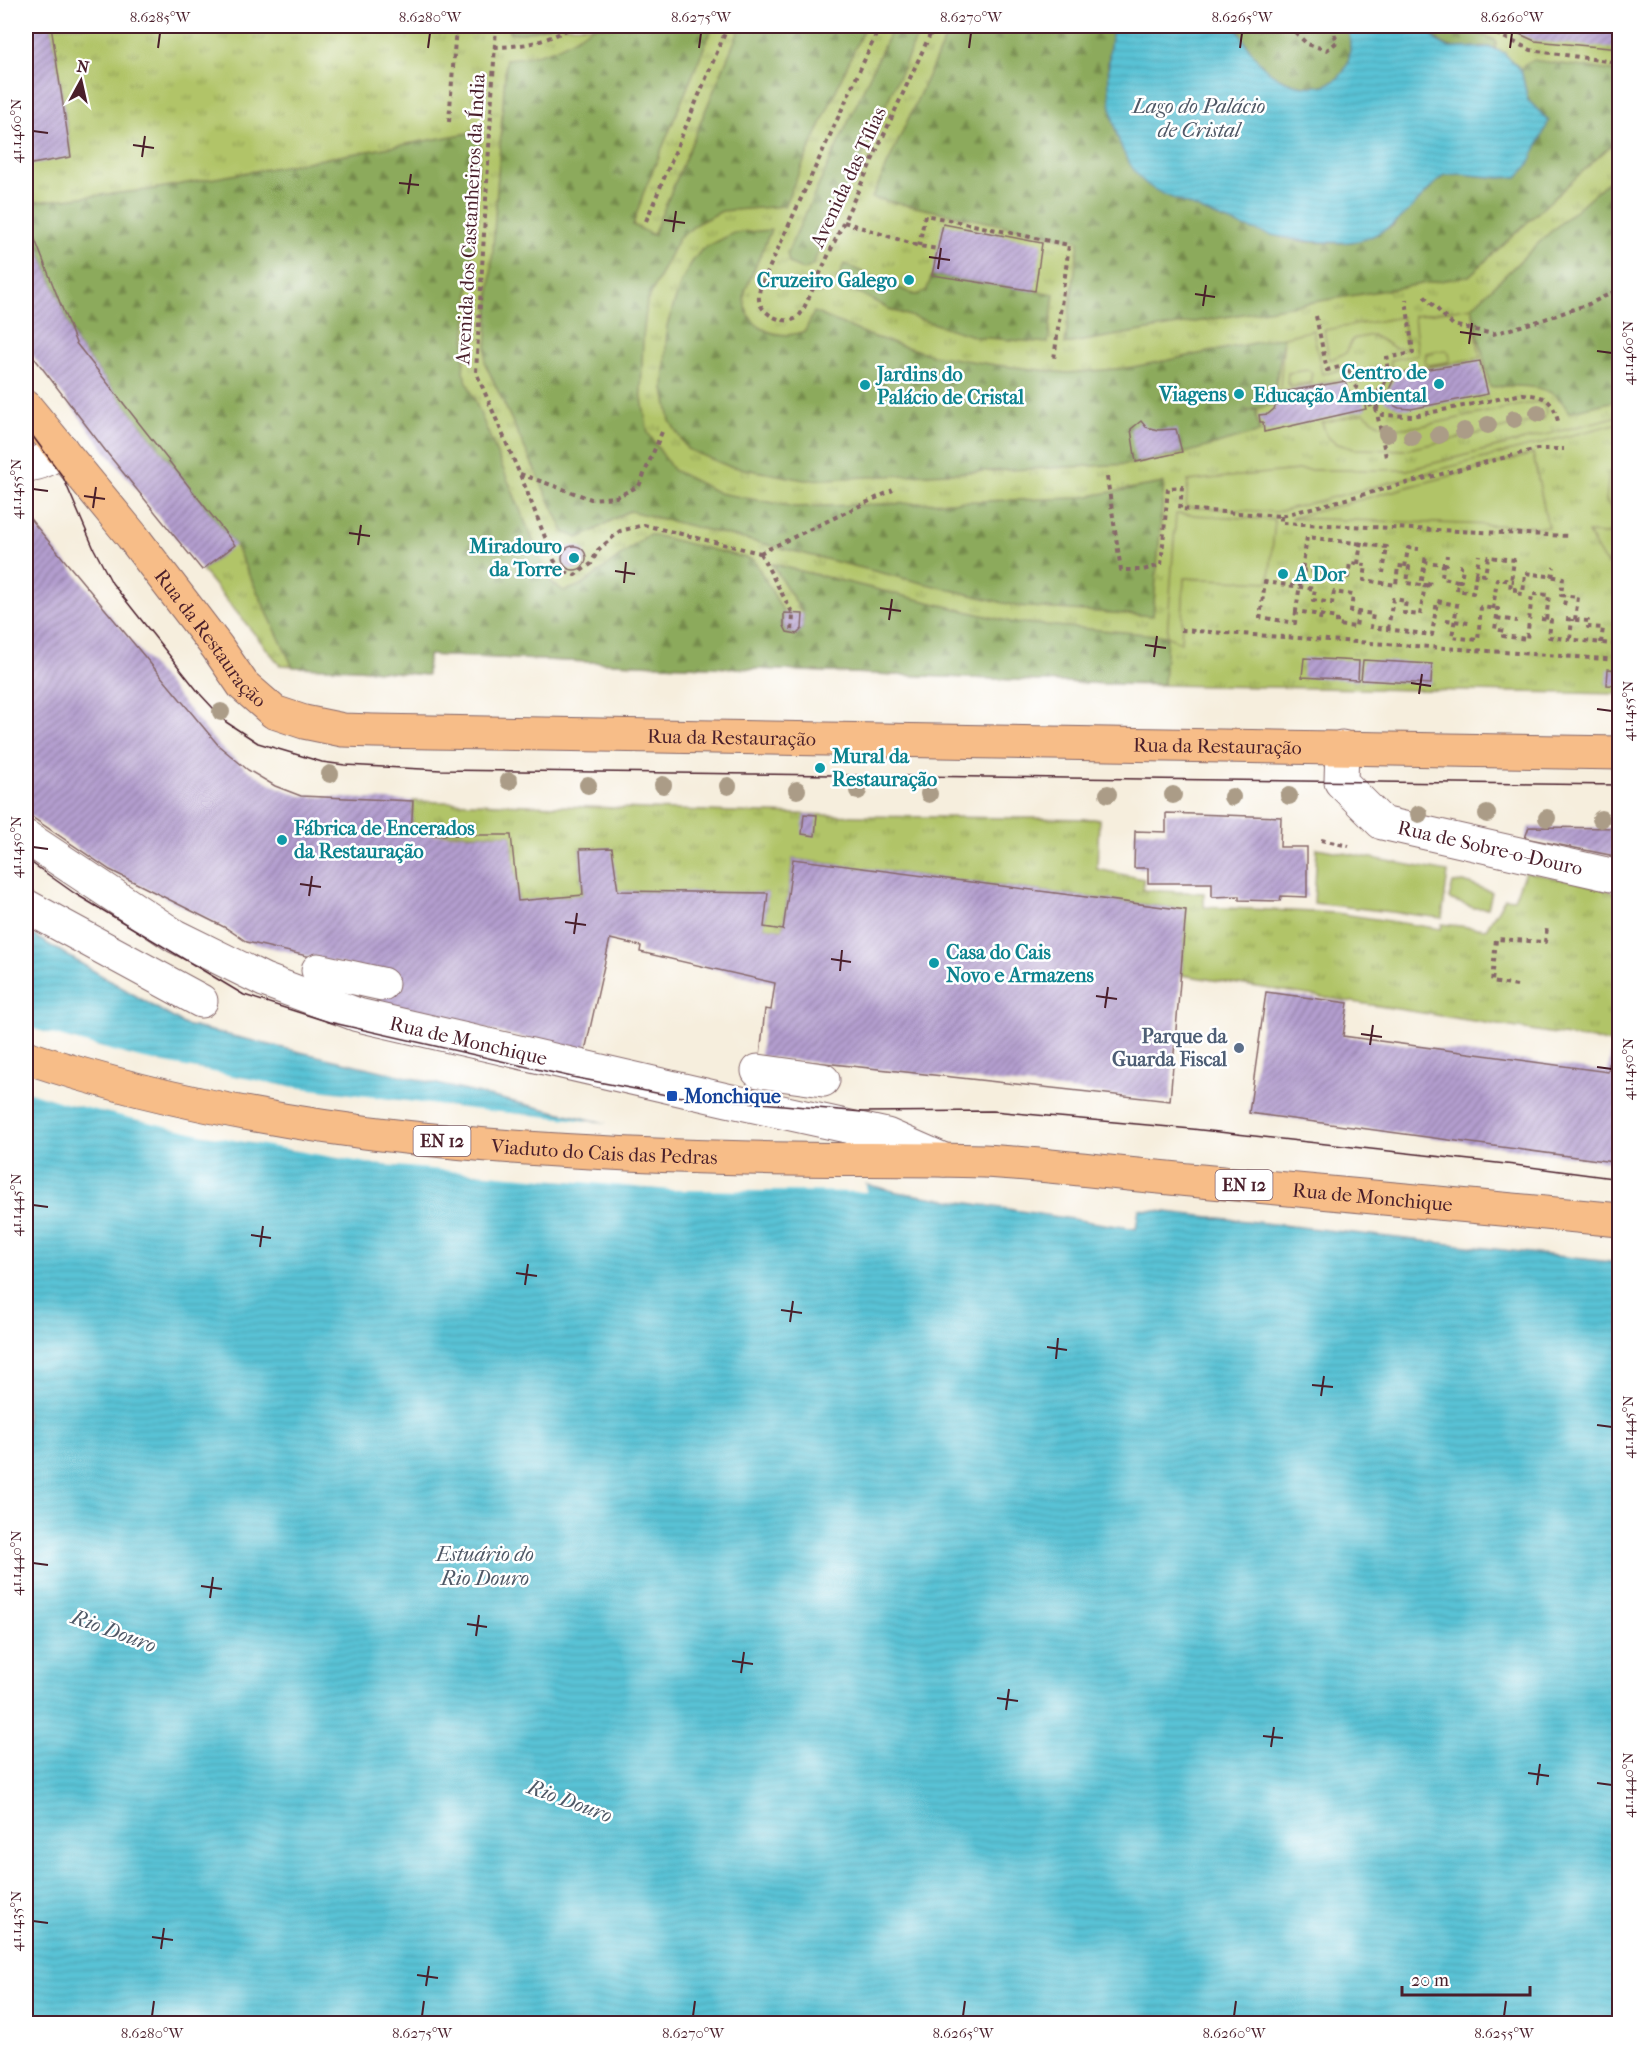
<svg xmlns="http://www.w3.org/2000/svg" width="1645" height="2049" viewBox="0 0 1645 2049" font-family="'IM FELL French Canon',serif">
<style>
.grass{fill:url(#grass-tufts);stroke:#7e724a;stroke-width:1.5}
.forest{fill:url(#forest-firs);stroke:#6b6444;stroke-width:1.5}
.garden{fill:#b1c468;stroke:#7e724a;stroke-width:1.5;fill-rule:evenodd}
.water{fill:url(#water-rules);stroke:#527080;stroke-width:1.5}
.pier{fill:#f6eedd}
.building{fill:url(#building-hatch)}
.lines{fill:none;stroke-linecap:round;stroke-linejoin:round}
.minor-casing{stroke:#866769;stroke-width:35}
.major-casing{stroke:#866769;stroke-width:35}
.path{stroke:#866769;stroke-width:4;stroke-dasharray:4.5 4.5;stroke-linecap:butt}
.minor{stroke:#fff;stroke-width:33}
.major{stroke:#f7bd88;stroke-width:33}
.tram{stroke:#4a1f2b;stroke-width:1.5}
.tree{fill:#ab9c87}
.ticks{fill:none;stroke:#4a1f2b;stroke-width:2}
.culture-dot{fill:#0f9aa8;stroke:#fff;stroke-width:2}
.service-dot{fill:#5c6f8a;stroke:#fff;stroke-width:2}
.transit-dot{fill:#1a4fb4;stroke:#fff;stroke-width:2}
.labels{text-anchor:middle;stroke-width:5;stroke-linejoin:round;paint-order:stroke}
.shield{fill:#fff;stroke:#80626b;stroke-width:1.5}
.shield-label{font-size:18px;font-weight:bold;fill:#4a1f2b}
.street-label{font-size:20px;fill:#4a1f2b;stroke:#fff}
.culture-label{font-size:20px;font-weight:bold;fill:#0d838f;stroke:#fff;text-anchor:start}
.service-label{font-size:20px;font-weight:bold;fill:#4e5e75;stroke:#fff;text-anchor:end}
.transit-label{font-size:20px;font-weight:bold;fill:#164399;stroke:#fff;text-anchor:start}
.water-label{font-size:21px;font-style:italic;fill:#4f5866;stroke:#fff}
.neatline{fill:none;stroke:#4a1f2b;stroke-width:2}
.ticks-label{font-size:15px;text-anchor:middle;fill:#4a1f2b}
</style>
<defs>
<pattern id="grass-tufts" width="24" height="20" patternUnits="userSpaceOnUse" patternTransform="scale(1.5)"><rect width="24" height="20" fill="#b1c468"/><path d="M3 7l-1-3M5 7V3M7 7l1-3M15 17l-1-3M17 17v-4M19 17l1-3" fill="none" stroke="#929f56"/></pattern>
<pattern id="forest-firs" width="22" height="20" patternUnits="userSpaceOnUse" patternTransform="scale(1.5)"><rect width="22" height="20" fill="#8caa5c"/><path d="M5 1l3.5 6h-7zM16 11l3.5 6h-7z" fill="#748a4c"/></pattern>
<pattern id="water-rules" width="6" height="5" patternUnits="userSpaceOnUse" patternTransform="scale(1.5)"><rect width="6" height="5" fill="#59c2d5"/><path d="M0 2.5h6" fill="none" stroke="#4fa6b7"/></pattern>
<pattern id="building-hatch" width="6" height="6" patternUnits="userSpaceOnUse" patternTransform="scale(1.5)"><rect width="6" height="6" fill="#b39ecf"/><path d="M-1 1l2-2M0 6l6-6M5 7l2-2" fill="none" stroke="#9480a8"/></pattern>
</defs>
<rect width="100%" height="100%" fill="#fff"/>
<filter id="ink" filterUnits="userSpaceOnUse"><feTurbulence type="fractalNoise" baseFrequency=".0167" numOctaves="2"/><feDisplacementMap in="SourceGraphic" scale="12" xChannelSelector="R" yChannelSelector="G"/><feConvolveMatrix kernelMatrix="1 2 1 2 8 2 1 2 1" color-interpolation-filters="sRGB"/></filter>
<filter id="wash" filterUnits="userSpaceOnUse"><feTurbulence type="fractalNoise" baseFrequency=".008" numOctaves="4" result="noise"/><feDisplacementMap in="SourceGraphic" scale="24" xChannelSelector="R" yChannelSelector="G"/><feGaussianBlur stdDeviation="1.35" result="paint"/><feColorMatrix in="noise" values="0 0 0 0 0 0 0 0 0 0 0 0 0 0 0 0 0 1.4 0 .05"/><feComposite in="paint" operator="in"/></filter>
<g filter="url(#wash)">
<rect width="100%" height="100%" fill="#f6eedd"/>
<g class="grass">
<path d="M51 26H1619V694L1110 684 428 655 427 675 358 669 280 665 202 570 235 544 76 343 26 216V165L71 156Z"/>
<path d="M413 801 857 816 1099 819 1097 869 1144 879 1143 890 1204 893V907L1336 913 1441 929 1442 924 1486 929 1505 898 1514 899 1525 872 1579 882 1619 893V1044L1182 975 1186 910 793 859 783 930 764 927 767 893 618 891 611 848 580 849 583 895 518 901 511 835 411 833Z"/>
</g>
<g class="forest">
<path d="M510 26H550L524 33H509Z"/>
<path d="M594 26H713L643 194 633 225 653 235 741 26H865L784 206 722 211 698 223 678 239 647 302 643 338 641 393 648 433 673 470 719 493 795 507 1077 498 1164 483 1153 616 1016 606 630 511C611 518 597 532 578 538L564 532 485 363 506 59C543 57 564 47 594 26Z"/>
<path d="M893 26H922L812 266 804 270 789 263 787 253Z"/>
<path d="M951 26H1113L1108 63 1112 115 1117 137 1167 195 1219 218 1276 236 1307 242 1340 243 1365 239 1393 226 1444 175 1461 174 1500 178 1528 100 1521 70 1526 63 1533 60 1619 72V138L1469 276 1065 344 1079 241 872 198Z"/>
<path d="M1236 26H1348C1350 38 1352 56 1346 67 1332 98 1284 87 1265 68 1252 56 1244 40 1236 26Z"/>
<path d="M1424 26H1462L1495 40 1496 43 1495 49C1485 45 1477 47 1467 48 1447 51 1436 40 1424 26Z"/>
<path d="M481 131 463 372 548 577 552 583 564 591 582 585 649 534 754 560 784 613V626L786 632 797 634 802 629 803 614 772 564 1011 622 1167 636 1164 684H1110L428 655 427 675 358 669 293 667 235 545 76 343 26 216V203L148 190Z"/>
<path d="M1619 172V400L1568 412C1556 382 1518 385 1490 387L1472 307 1547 235Z"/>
<path d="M771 230 745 291C739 325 776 343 805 331L814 312 871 336 932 355 996 365 1067 373 1128 368 1284 337 1272 405 1246 411 1257 410 1256 416 1260 432 1189 452 1131 464 805 480 728 466 687 449 670 421 664 389 667 326 681 282 692 262 702 249 734 233Z"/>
<path d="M844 264 915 295 926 292 932 275 1054 294 1048 343 976 337 891 310 837 281Z"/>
</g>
<g class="garden">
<path d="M1472 307 1480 358 1392 373 1390 360 1418 355 1414 316ZM1446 350 1449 353 1450 359 1448 362 1429 365 1425 363 1426 353Z"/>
<path d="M1402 317 1407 349 1395 348 1372 335 1353 339 1346 353 1329 360 1324 330Z"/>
<path d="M1313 330 1322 374 1346 369 1348 378 1280 390 1284 337ZM1308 370 1312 373 1310 383 1291 385 1287 384 1288 373Z"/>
<path d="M1536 402 1544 404 1546 412 1544 419 1404 450 1354 449 1335 443 1327 436 1322 423 1364 413 1377 423 1388 427 1404 428 1421 426Z"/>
<path d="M1619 416V423L1276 512 1186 507 1188 481 1298 470H1407Z"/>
<path d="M1533 454 1548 527 1291 518Z"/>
<path d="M1619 466H1620L1619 511 1613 510 1606 500 1609 473Z"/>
<path d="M1176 514 1275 520 1269 582 1184 578 1181 643 1167 636Z"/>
<path d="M1588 533 1619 535V575L1603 559Z"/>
<path d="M1317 848 1448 872 1442 918 1314 903Z"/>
<path d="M1464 882 1492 892 1488 908H1474L1449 899 1453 883Z"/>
</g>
<g class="water">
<path d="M1113 26H1236C1244 40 1252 56 1265 68 1284 87 1332 98 1346 67 1352 56 1350 38 1348 26H1424L1437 41 1450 48 1489 47 1504 53 1521 70 1528 100 1549 121 1528 166 1517 177 1500 178 1461 174 1444 175C1416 200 1405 223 1368 238 1355 243 1340 243 1327 242 1277 242 1232 224 1187 204 1173 198 1154 192 1143 181 1137 175 1131 166 1127 159 1107 123 1105 66 1113 26Z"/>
<path d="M26 931 185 1025 672 1139 827 1181 865 1184 897 1192 1136 1229 1139 1209 1619 1263V2023L26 2024Z"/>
</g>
<path class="pier" d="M26 1027 139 1058 286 1086 470 1109 619 1124 828 1178 865 1181 867 1192 670 1190 373 1164 205 1135 65 1103 26 1091Z"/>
<g id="blocks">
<g class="building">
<path d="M26 26H51L71 157 26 165Z"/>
<path d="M1502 26H1620V49L1535 41Z"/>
<path d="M26 217 76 343 235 545 202 570 108 454 26 347Z"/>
<path d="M943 224 1042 243 1035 291 932 275Z"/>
<path d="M1480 361 1488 394 1411 409 1399 408 1384 401 1396 374Z"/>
<path d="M1346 381 1347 389 1353 395 1363 399 1366 409 1264 432 1263 422H1260L1259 415 1268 414 1274 409 1277 401V393Z"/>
<path d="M1141 421 1146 427 1158 430 1176 429 1182 452 1136 462 1131 429Z"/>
<path d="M26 514 219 746 248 770 275 786 301 796 413 801 411 835H511L518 901 583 895 580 849 612 848 618 891 768 893 764 927 783 930 793 859 1186 910 1170 1101 760 1056 765 1009 771 1010 775 983 640 952 641 946 610 939 585 1051 376 1005 384 974 247 942 226 928 110 870 26 813Z"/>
<circle cx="574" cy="558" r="12"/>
<path d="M784 613 803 614 802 629 797 634 787 632 784 626Z"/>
<path d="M1304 658 1359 661 1358 680 1302 677Z"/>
<path d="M1363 660 1432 664 1431 684 1361 680Z"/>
<path d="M1608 669 1620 670V686L1607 685Z"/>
<path d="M1166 813 1281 817 1280 847H1307V897L1281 896 1280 901 1239 900V896L1212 897V883H1148V868H1134L1135 831 1166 832Z"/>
<path d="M804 814 817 815 815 836 802 834Z"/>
<path d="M1529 827 1620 828V857L1525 838Z"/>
<path d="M1266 992 1348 1003 1343 1036 1608 1072 1612 1044 1620 1045V1163L1249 1113Z"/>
</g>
</g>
</g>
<g filter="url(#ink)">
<use href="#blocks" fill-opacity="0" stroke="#866769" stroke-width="1.5"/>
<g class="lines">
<g class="minor-casing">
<g id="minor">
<path d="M26 465C41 464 49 459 61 449"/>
<path id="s1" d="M1342 747 1341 782 1382 823 1620 877"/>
<path id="s2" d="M26 837 175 936 264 980 358 1015 727 1100 887 1135 944 1160"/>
<path d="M26 906 201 1001"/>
<path d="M318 970 382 984"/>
<path d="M758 1071 823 1080"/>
</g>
</g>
<g class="major-casing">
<g id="major">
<path id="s3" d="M26 407 132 536 217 647 243 685 274 712 304 722 343 730 374 731 1620 753"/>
<path id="s4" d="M26 1057C271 1139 533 1154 791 1159 855 1160 920 1159 984 1161 1057 1165 1129 1175 1201 1181 1341 1194 1480 1207 1620 1220"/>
</g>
</g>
<g class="path">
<path d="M496 26 476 372 524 484 554 560 561 571 575 575 591 564 598 550 620 531 644 525 760 553"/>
<path d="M880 26 760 288C759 293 758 299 760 304 765 316 787 326 798 317 801 314 802 311 804 308L934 26"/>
<path d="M1289 26 1307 44 1327 50 1337 42 1332 26"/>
<path d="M1480 26 1531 50 1620 63"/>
<path d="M494 47C529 46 544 42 574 26"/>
<path d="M449 122 456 26"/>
<path d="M646 221 728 26"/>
<path d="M844 222 919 246 938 249"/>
<path d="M919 246 925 215 1069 245 1054 359"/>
<path d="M1424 296 1453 325 1493 334 1542 320 1589 304 1620 289"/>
<path d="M1316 316 1327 370 1348 365 1350 380 1361 393H1377C1388 382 1389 373 1386 358L1413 353 1406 299"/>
<path d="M1369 394 1371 408 1380 406 1377 393"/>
<path d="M1375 407 1382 415 1413 416 1523 394C1545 396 1552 399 1558 421"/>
<path d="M1376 408 1386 457"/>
<path d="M520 474 591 499 616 497 639 486 662 432"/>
<path d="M1107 477 1121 570H1143L1161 565 1168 488 1182 487 1180 509 1281 516 1537 449H1564"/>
<path d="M1281 516V523L1570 536"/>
<path d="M760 553 893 490"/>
<path d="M760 553 793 614 792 634"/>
<path d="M1425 562 1426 553"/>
<path d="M1358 564 1361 541"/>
<path d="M1443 564H1446L1447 555"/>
<path d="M1405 567 1408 548 1419 549"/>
<path d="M1302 570 1348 577 1350 563 1366 565 1364 580 1396 585 1398 566 1409 567 1407 583 1421 585 1425 562 1443 564 1442 578 1458 581 1457 590 1473 593 1476 574 1485 575 1488 557 1514 560 1510 589H1515V593L1523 594 1525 573 1563 578 1561 595 1578 597 1575 620"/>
<path d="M1476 574 1479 555"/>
<path d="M1552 577 1554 567"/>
<path d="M1458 581H1461L1463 567 1459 566"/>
<path d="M1425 585 1433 586"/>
<path d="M1429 586 1430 579"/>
<path d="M1564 605 1566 596"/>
<path d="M1493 609 1497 579 1514 581"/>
<path d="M1296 611 1295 623 1260 617 1265 582 1315 589 1313 600 1332 603 1334 592 1353 595 1351 611 1373 614 1371 627 1432 635 1437 601 1457 605 1452 637 1478 640 1481 607 1498 609 1495 629 1504 631 1503 636 1527 639 1532 594 1549 595 1546 620"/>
<path d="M1358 612 1356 627 1337 625V618L1296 611 1307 537 1387 547 1383 573"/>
<path d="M1497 618 1517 621"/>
<path d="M1541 619 1551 620 1549 637 1620 645"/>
<path d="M1566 619 1588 621V627L1603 628 1601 643"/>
<path d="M1320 620 1322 610"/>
<path d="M1446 620 1469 623V626"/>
<path d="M1388 629 1393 599 1406 601 1404 613 1420 615 1425 585H1421"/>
<path d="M1181 630 1620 660"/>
<path d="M1570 639 1572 619"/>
<path d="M1321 840 1349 846"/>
<path d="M1517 986 1492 982 1496 939 1545 942 1547 928"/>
</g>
<use href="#minor" class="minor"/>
<use href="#major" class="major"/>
<g class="tram">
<path d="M26 427 63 477 94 549 112 583 200 694 226 722 258 743 322 762 345 765 441 770 1620 785"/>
<path d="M26 859 74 893 244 995 329 1022 572 1077 672 1096 727 1100 862 1112 993 1111 1192 1129 1515 1165 1620 1179"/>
</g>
</g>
<g class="tree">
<circle cx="1538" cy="413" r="9"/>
<circle cx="1514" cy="419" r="9"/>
<circle cx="1488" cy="425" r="9"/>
<circle cx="1464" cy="431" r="9"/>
<circle cx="1387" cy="434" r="9"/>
<circle cx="1439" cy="435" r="9"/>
<circle cx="1412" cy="437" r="9"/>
<circle cx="221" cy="712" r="9"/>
<circle cx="330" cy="774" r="9"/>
<circle cx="509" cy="781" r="9"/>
<circle cx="588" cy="785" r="9"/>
<circle cx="663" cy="785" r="9"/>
<circle cx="728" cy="786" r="9"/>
<circle cx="797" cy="790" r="9"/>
<circle cx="858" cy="791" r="9"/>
<circle cx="929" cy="794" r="9"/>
<circle cx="1108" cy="794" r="9"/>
<circle cx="1173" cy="795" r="9"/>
<circle cx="1289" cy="796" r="9"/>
<circle cx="1232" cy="797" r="9"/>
<circle cx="1419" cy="814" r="9"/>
<circle cx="1487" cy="814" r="9"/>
<circle cx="1547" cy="818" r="9"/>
<circle cx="1601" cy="819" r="9"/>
</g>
</g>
<path class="ticks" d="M158 48 160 33M428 48 430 33M699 48 701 33M969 48 971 33M1240 48 1242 33M1510 48 1512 33M33 131 48 133M133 145 154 148M142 157 145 136M399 183 419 185M408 194 411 174M664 220 685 223M673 232 676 211M929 257 950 260M938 269 941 248M1195 294 1215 297M1203 306 1206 285M1460 332 1481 335M1469 344 1472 323M1597 351 1612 353M33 489 48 491M84 496 105 499M93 508 96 487M349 533 370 536M358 545 361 525M615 571 635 574M624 583 626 562M880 608 901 611M889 620 892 599M1145 645 1166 648M1154 657 1157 636M1411 683 1431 686M1419 694 1422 674M1597 709 1612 711M33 847 48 849M300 884 321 887M309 896 312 876M565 922 586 925M574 934 577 913M831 959 851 962M840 971 842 950M1096 996 1117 999M1105 1008 1108 987M1361 1034 1382 1037M1370 1045 1373 1025M1597 1067 1612 1069M33 1205 48 1207M251 1235 271 1238M260 1247 263 1226M516 1273 537 1276M525 1285 528 1264M781 1310 802 1313M790 1322 793 1301M1047 1347 1067 1350M1056 1359 1058 1338M1312 1385 1333 1387M1321 1396 1324 1376M1597 1425 1612 1427M33 1563 48 1565M201 1586 222 1589M210 1598 213 1577M467 1624 487 1627M476 1636 479 1615M732 1661 753 1664M741 1673 744 1652M997 1698 1018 1701M1006 1710 1009 1689M1263 1736 1283 1738M1271 1747 1274 1727M1528 1773 1549 1776M1597 1783 1612 1785M1537 1785 1540 1764M33 1921 48 1923M152 1937 173 1940M161 1949 164 1928M417 1975 438 1978M426 1986 429 1966M152 2016 154 2001M422 2016 424 2001M693 2016 695 2001M963 2016 965 2001M1234 2016 1236 2001M1504 2016 1506 2001"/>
<g class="culture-dot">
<circle cx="909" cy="280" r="6"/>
<circle cx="1439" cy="384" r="6"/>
<circle cx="865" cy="385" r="6"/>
<circle cx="1239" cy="394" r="6"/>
<circle cx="574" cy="558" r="6"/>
<circle cx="1283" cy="574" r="6"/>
<circle cx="820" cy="768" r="6"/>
<circle cx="282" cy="840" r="6"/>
<circle cx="934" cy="963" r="6"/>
</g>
<circle class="service-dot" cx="1239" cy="1048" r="6"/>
<rect class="transit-dot" x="666" y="1090" width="12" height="12" rx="3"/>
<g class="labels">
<g class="shield">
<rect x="413.5" y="1126" width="57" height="30" rx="4.5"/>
<rect x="1215.5" y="1170" width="57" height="30" rx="4.5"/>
</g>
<g class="shield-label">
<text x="442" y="1147">EN 12</text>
<text x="1244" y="1191">EN 12</text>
</g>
<g class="street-label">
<text transform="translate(848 177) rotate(-65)" y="7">Avenida das Tílias</text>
<text transform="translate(470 219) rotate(-87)" y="7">Avenida dos Castanheiros da Índia</text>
<text dy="7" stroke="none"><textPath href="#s3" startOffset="296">Rua da Restauração</textPath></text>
<text dy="7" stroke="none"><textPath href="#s3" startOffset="854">Rua da Restauração</textPath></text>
<text dy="7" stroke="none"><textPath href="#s3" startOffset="1340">Rua da Restauração</textPath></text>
<text dy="7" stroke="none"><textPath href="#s1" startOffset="204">Rua de Sobre-o-Douro</textPath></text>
<text dy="7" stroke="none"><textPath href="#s2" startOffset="492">Rua de Monchique</textPath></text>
<text dy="7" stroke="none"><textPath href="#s4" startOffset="588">Viaduto do Cais das Pedras</textPath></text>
<text dy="7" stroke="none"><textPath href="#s4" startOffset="1358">Rua de Monchique</textPath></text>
</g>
<g class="culture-label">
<text x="897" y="287" text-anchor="end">Cruzeiro Galego</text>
<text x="1427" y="379" text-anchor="end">Centro de<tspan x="1427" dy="23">Educação Ambiental</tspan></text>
<text x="877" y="381">Jardins do<tspan x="877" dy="23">Palácio de Cristal</tspan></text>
<text x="1227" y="401" text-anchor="end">Viagens</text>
<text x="562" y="553" text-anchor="end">Miradouro<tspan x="562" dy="23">da Torre</tspan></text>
<text x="1295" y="581">A Dor</text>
<text x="832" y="763">Mural da<tspan x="832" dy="23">Restauração</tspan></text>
<text x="294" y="835">Fábrica de Encerados<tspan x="294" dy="23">da Restauração</tspan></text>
<text x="946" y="959">Casa do Cais<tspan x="946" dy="23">Novo e Armazens</tspan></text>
</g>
<g class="service-label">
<text x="1227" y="1043">Parque da<tspan x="1227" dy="23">Guarda Fiscal</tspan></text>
</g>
<g class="transit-label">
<text x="684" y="1103">Monchique</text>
</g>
<g class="water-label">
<text x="1199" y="113">Lago do Palácio<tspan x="1199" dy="24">de Cristal</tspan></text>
<text x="485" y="1561">Estuário do<tspan x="485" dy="24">Rio Douro</tspan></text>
<text transform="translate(114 1631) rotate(20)" y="7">Rio Douro</text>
<text transform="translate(570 1801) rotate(20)" y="7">Rio Douro</text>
</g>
</g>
<rect width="1645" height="2049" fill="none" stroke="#fff" stroke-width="66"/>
<g transform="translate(81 81) rotate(8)" stroke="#ffffff" stroke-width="4.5" paint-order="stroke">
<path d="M0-4.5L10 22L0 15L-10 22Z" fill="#4a1f2b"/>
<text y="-9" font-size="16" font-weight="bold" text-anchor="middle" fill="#4a1f2b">N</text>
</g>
<path d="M1402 1986v9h128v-9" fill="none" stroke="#4a1f2b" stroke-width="3"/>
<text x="1411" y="1986" font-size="18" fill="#4a1f2b" stroke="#ffffff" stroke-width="4.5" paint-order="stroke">20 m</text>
<rect x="33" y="33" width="1579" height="1983" class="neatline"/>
<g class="ticks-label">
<text x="160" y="22">8.6285°W</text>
<text x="430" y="22">8.6280°W</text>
<text x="701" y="22">8.6275°W</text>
<text x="971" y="22">8.6270°W</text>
<text x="1242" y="22">8.6265°W</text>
<text x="1512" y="22">8.6260°W</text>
<text transform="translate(16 131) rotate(-90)" y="5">41.1460°N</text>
<text transform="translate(1628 353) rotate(-90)" y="5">41.1460°N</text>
<text transform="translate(16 489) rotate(-90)" y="5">41.1455°N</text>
<text transform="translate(1628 711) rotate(-90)" y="5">41.1455°N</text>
<text transform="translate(16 847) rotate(-90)" y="5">41.1450°N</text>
<text transform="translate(1628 1069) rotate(-90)" y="5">41.1450°N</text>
<text transform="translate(16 1205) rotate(-90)" y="5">41.1445°N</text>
<text transform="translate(1628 1427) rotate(-90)" y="5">41.1445°N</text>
<text transform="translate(16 1563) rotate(-90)" y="5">41.1440°N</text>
<text transform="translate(1628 1785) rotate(-90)" y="5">41.1440°N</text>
<text transform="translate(16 1921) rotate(-90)" y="5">41.1435°N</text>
<text x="152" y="2038">8.6280°W</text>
<text x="422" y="2038">8.6275°W</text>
<text x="693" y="2038">8.6270°W</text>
<text x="963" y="2038">8.6265°W</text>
<text x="1234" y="2038">8.6260°W</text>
<text x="1504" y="2038">8.6255°W</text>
</g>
</svg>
